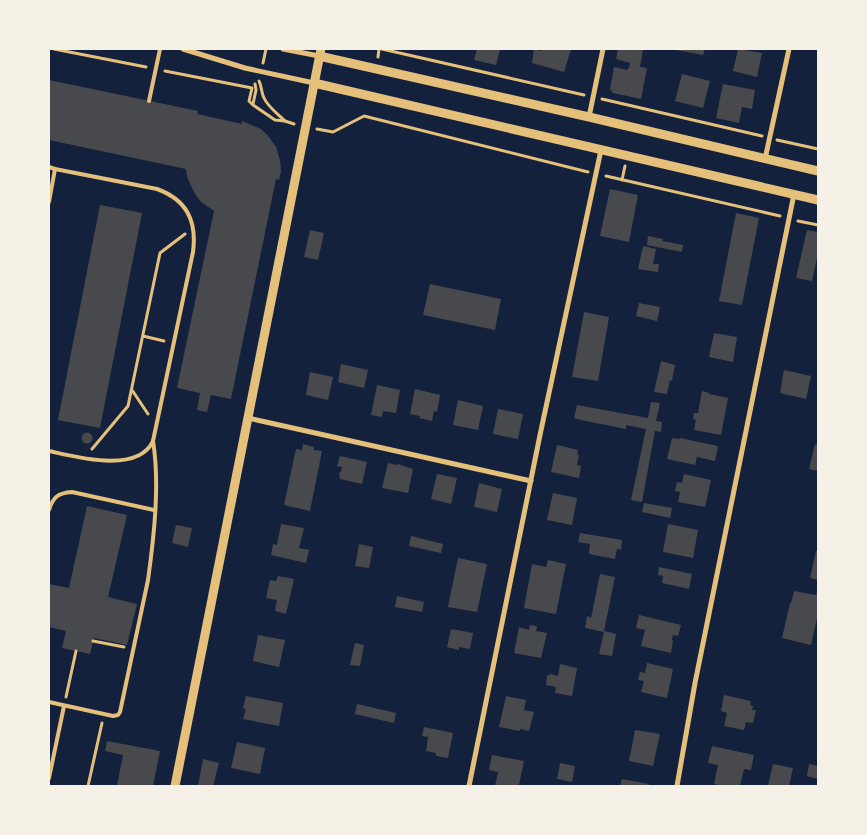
<svg xmlns="http://www.w3.org/2000/svg" width="867" height="835" viewBox="0 0 867 835" font-family="Merriweather,serif">
<style>
.building{fill:#48494c}
.lines{fill:none;stroke-linecap:round;stroke-linejoin:round}
.path{stroke:#e5c07b;stroke-width:3}
.service{stroke:#e5c07b;stroke-width:4}
.minor{stroke:#e5c07b;stroke-width:5}
.tertiary{stroke:#e5c07b;stroke-width:9}
</style>
<rect width="100%" height="100%" fill="#14213d"/>
<g class="building">
<path d="M477 49H500L496 65 474 60Z"/>
<path d="M534 49 542 51V49H571L564 72 532 63Z"/>
<path d="M618 49H642L643 50 640 67 647 68 641 99 613 93 610 89 614 67 627 70 629 68 630 63 616 59Z"/>
<path d="M676 49H705L703 55 676 50Z"/>
<path d="M738 49 762 53 757 77 733 71Z"/>
<path d="M682 74 710 81 703 108 675 101Z"/>
<path d="M49 80 198 111 197 114 242 124V121L261 129 269 137 276 147 280 160 281 171 279 180 276 179 231 399 211 395 207 412 197 410 200 393 177 388 214 211 201 202 195 194 187 177 186 169 49 140Z"/>
<path d="M723 84 755 90 752 109 742 107 739 123 716 118Z"/>
<path d="M610 189 638 195 629 242 600 236Z"/>
<path d="M100 205 142 213 100 428 58 420Z"/>
<path d="M736 213 759 218 742 305 719 301Z"/>
<path d="M310 230 324 233 318 260 304 257Z"/>
<path d="M807 230 818 232V257L817 258 812 281 796 278Z"/>
<path d="M648 236 663 239 662 241 683 245 682 252 647 245Z"/>
<path d="M643 246 656 249 653 264H659L658 272 638 269Z"/>
<path d="M430 284 501 299 495 330 423 315Z"/>
<path d="M639 303 660 307 657 321 636 316Z"/>
<path d="M584 312 609 317 598 381 572 377Z"/>
<path d="M714 333 737 337 733 362 709 357Z"/>
<path d="M661 361 675 365 672 381 670 380 667 394 654 392Z"/>
<path d="M341 364 368 370 364 388 338 382Z"/>
<path d="M784 370 811 376 806 399 780 393Z"/>
<path d="M310 372 333 377 328 400 306 395Z"/>
<path d="M377 385 400 390 396 413 383 411 382 417 371 415Z"/>
<path d="M415 389 440 395 437 412 434 411 432 421 419 418 420 416 410 414Z"/>
<path d="M702 391 709 393V394L728 398 721 435 694 430 696 420 693 419 694 413H698Z"/>
<path d="M458 400 483 406 478 430 453 425Z"/>
<path d="M651 402 660 403 656 421 662 422 661 432 655 431 642 502 631 500 646 429 626 425V429L581 420 574 418 577 405 648 418Z"/>
<path d="M498 409 523 414 518 439 493 434Z"/>
<circle cx="87" cy="438" r="5.5"/>
<path d="M672 438 679 439 680 438 718 446 715 461 697 457 695 465 667 459Z"/>
<path d="M303 444 314 447V450L322 451 310 511 284 505 296 449 302 450Z"/>
<path d="M815 444 818 445V471L809 469Z"/>
<path d="M557 445 578 450 577 454 579 455 577 465 581 466 579 478 551 472Z"/>
<path d="M340 456 367 462 362 484 340 479 339 473 341 472 342 467 337 466Z"/>
<path d="M388 463 397 465 398 464 413 469 408 493 382 488Z"/>
<path d="M437 474 457 478 451 504 431 499Z"/>
<path d="M684 474 711 480 705 507 678 502 680 492 675 491 677 482 682 483Z"/>
<path d="M479 483 502 489 497 512 474 507Z"/>
<path d="M553 493 577 498 572 525 547 520Z"/>
<path d="M644 503 672 508 670 518 642 512Z"/>
<path d="M87 506 127 515 108 597 137 604 127 645 94 638 90 654 62 648 66 631 49 627V584L69 588Z"/>
<path d="M281 524 304 528 299 548 309 550 306 563 271 555 273 544 277 545Z"/>
<path d="M668 524 698 530 693 558 663 552Z"/>
<path d="M176 525 192 528 188 547 172 543Z"/>
<path d="M580 533 622 540 621 550 617 549 615 559 589 554 590 544 578 542Z"/>
<path d="M411 536 443 544 441 553 409 546Z"/>
<path d="M359 544 373 547 369 568 355 566Z"/>
<path d="M816 551H818V580L810 578Z"/>
<path d="M458 558 487 564 477 612 448 607Z"/>
<path d="M548 560 566 564 556 614 524 608 532 564 546 567Z"/>
<path d="M659 567 692 574 689 589 662 583 663 576 658 575Z"/>
<path d="M600 574 615 577 604 631 616 634 612 656 599 654 604 632 585 628 587 616 591 618Z"/>
<path d="M278 576 294 579 286 614 275 611 277 600 266 598 270 580 276 581Z"/>
<path d="M818 588V619H817L811 645 782 638 790 603H791L794 591 816 595Z"/>
<path d="M397 596 424 602 422 612 395 607Z"/>
<path d="M639 615 681 625 678 636 673 635 672 640 673 641 671 653 641 646 645 630 636 628Z"/>
<path d="M530 625 537 626 536 631 547 633 541 658 514 653 519 627 529 630Z"/>
<path d="M451 629 473 633 470 649 459 647V650L447 647Z"/>
<path d="M258 635 285 640 279 667 253 661Z"/>
<path d="M355 643 364 645 360 666 350 665Z"/>
<path d="M647 663 673 669 667 698 641 692 644 681 638 680 640 672 645 673Z"/>
<path d="M560 664 577 668 572 696 555 693 556 687 546 685 547 676 551 674 558 676Z"/>
<path d="M724 695 751 701 750 705 753 706 752 710H756L753 723 746 722 744 730 724 726 727 713 721 711Z"/>
<path d="M246 696 283 703 279 726 243 719 246 709 243 708Z"/>
<path d="M506 696 526 700 524 710 534 712 529 731 520 729V731L499 727Z"/>
<path d="M357 704 396 713 394 723 355 714Z"/>
<path d="M424 727 453 733 448 758 436 756V753L426 751 428 737 422 736Z"/>
<path d="M635 730 660 734 653 766 629 761Z"/>
<path d="M107 741 160 751 153 786H117L123 755 105 751Z"/>
<path d="M237 742 265 748 260 774 231 768Z"/>
<path d="M712 746 754 755 751 770 744 769 740 786H724L714 784 718 765 708 763Z"/>
<path d="M492 755 524 761 519 785 523 786H495L498 772 489 770Z"/>
<path d="M203 759 219 763 213 786H198Z"/>
<path d="M560 763 575 766 572 782 557 779Z"/>
<path d="M773 764 793 768 789 786H768Z"/>
<path d="M809 764 818 766V779L807 776Z"/>
<path d="M622 779 649 784 648 786H620Z"/>
</g>
<g class="lines">
<g class="path">
<path d="M54 49 146 67"/>
<path d="M382 49 584 95"/>
<path d="M378 57 379 49"/>
<path d="M263 63 266 49"/>
<path d="M165 71 252 88 249 101 253 105 275 120 285 121 294 124"/>
<path d="M259 81C262 87 261 92 264 98 268 107 278 114 285 121"/>
<path d="M602 99 762 136"/>
<path d="M253 104 256 90 255 84"/>
<path d="M317 129 333 132 364 116 588 172"/>
<path d="M777 140 818 149"/>
<path d="M606 176 780 216"/>
<path d="M622 180 625 166"/>
<path d="M798 221 818 225"/>
<path d="M143 336 164 341"/>
<path d="M132 390 148 414"/>
<path d="M92 449 128 406 160 253 185 234"/>
<path d="M93 641 124 647"/>
<path d="M66 697 76 651"/>
<path d="M88 786 102 723"/>
</g>
<g class="service">
<path d="M149 101 160 49"/>
<path d="M49 167 55 169 157 189C187 200 197 221 193 252L153 441C138 474 76 457 49 451"/>
<path d="M49 202 55 169"/>
<path d="M49 510C53 497 58 493 72 492L154 510"/>
<path d="M49 702 113 716 118 715 120 712 148 580C154 537 160 484 153 441"/>
<path d="M49 778 64 706"/>
</g>
<g class="minor">
<path d="M183 49 245 68 314 83"/>
<path d="M283 49 319 56"/>
<path d="M589 117 603 49"/>
<path d="M765 159 789 49"/>
<path d="M248 418 531 481"/>
<path d="M469 786 540 435 601 150"/>
<path d="M677 786 695 683 794 194"/>
</g>
<g class="tertiary">
<path d="M319 56 589 117 818 171"/>
<path d="M314 83 818 200"/>
<path d="M175 786 321 49"/>
</g>
</g>
<rect width="867" height="835" fill="none" stroke="#f6f1e7" stroke-width="100"/>
</svg>
